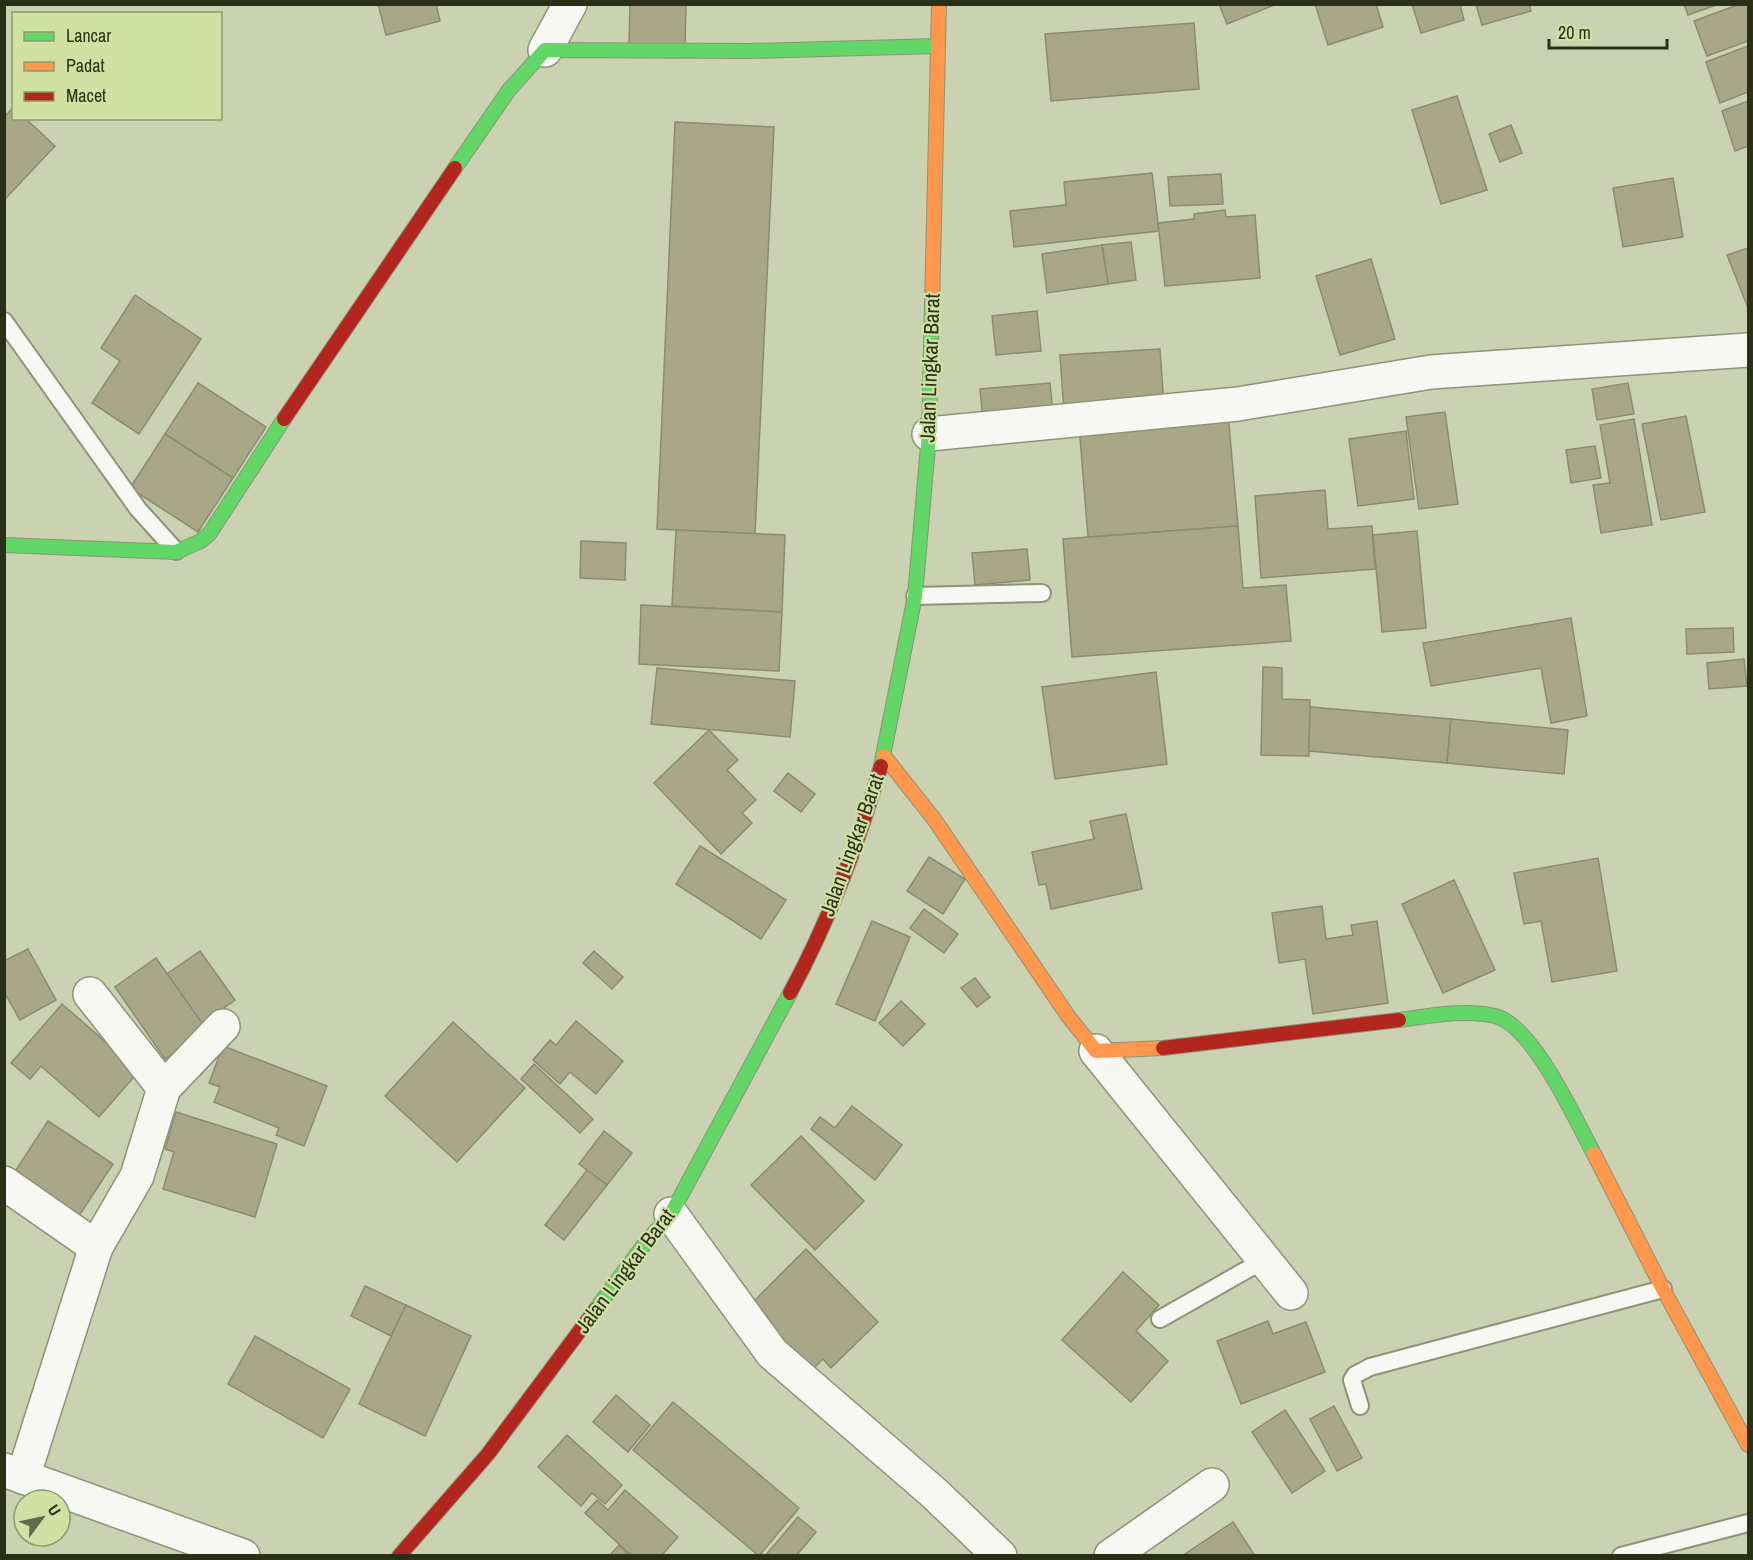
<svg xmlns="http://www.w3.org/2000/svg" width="1753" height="1560" viewBox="0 0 1753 1560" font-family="'Archivo Narrow',sans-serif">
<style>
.building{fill:#a8a889;stroke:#8a8b71;stroke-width:1.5}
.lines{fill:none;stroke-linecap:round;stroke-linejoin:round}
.lane-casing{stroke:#8d9379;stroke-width:20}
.street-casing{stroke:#8d9379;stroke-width:36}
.fast-casing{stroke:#8d9379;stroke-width:16}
.slow-casing{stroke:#8d9379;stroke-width:16}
.jam-casing{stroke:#8d9379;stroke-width:16}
.lane{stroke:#f7f8f3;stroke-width:16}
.street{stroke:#f7f8f3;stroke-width:33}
.fast{stroke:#63d668;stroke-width:14}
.slow{stroke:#ff974d;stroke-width:14}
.jam{stroke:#b3261e;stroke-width:14}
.labels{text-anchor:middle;stroke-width:4.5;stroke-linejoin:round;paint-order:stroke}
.street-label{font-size:21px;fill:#2a3017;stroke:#d1e0a3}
</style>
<rect width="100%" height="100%" fill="#cad2b1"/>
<g class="building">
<path d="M378 4H436L440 21 386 35Z"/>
<path d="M630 4H686L685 48 629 45Z"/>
<path d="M1219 4H1277L1227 24Z"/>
<path d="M1315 4H1376L1383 27 1328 45Z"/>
<path d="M1412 4H1460L1464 20 1421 33Z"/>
<path d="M1476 4H1529L1531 11 1482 25Z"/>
<path d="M1684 4H1719L1688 15Z"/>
<path d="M1740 4H1748V41L1707 56 1694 21Z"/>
<path d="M1194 23 1199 89 1051 101 1045 34Z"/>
<path d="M1748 46V92L1720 103 1706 62Z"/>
<path d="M1457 96 1487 190 1441 204 1412 110Z"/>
<path d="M1748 101V146L1735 151 1722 111Z"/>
<path d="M13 108 14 118H25L55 146 4 200V117Z"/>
<path d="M675 122 774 127 755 534 657 529Z"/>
<path d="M1511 125 1522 153 1500 162 1489 134Z"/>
<path d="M1152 173 1159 231 1014 247 1010 211 1066 205 1064 182Z"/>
<path d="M1221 174 1223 204 1170 206 1168 177Z"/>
<path d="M1673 178 1683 237 1623 247 1613 188Z"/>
<path d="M1225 210 1226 217 1255 215 1260 278 1165 286 1158 223 1194 219V214Z"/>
<path d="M1131 242 1136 280 1108 284 1102 245Z"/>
<path d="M1102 245 1108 284 1047 293 1042 254Z"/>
<path d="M1748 248V308L1727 255Z"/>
<path d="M1371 259 1395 339 1340 355 1316 276Z"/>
<path d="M135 295 201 339 139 434 92 403 120 361 101 348Z"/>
<path d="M1037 311 1041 351 996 355 992 316Z"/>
<path d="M1160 349 1164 406 1064 412 1060 355Z"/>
<path d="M198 383 266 427 233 478 165 434Z"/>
<path d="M1050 383 1053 414 983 421 980 389Z"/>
<path d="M1628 383 1634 414 1597 420 1592 389Z"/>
<path d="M1445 412 1458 504 1419 509 1406 417Z"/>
<path d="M1228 414 1238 526 1088 537 1079 425Z"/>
<path d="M1686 416 1705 512 1661 520 1642 424Z"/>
<path d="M1634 419 1652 525 1601 533 1593 485 1610 483 1600 425Z"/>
<path d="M1406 431 1414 499 1358 506 1349 439Z"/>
<path d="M165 434 233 478 198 532 130 488Z"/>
<path d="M1595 446 1601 478 1571 483 1566 450Z"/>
<path d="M1325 490 1328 529 1372 526 1375 569 1261 578 1255 496Z"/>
<path d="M1238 526 1243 588 1286 585 1291 641 1072 657 1063 539Z"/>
<path d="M676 530 785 535 782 612 672 606Z"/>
<path d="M1417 531 1426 628 1382 632 1373 535Z"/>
<path d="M581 541 626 543 625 580 580 578Z"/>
<path d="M1027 549 1030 580 975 585 972 553Z"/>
<path d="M641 605 782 612 779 671 639 664Z"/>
<path d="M1571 618 1587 716 1551 723 1541 668 1431 686 1423 643Z"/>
<path d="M1733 628 1734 652 1687 654 1686 629Z"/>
<path d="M1744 659 1747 686 1709 689 1707 663Z"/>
<path d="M1263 667 1282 668V699L1310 700 1309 756 1261 755Z"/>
<path d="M657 668 795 681 790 737 651 724Z"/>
<path d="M1156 672 1167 764 1055 779 1042 687Z"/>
<path d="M1310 707 1451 719 1447 763 1309 751Z"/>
<path d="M1451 719 1568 730 1564 774 1447 763Z"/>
<path d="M709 730 738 760 727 770 756 800 742 813 752 823 721 854 654 783Z"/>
<path d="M788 773 815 794 801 812 774 791Z"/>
<path d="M1126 814 1142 889 1051 909 1046 884 1039 885 1032 852 1094 839 1090 821Z"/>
<path d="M700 846 786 900 761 939 676 884Z"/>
<path d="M929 857 965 879 943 914 907 891Z"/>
<path d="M1598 858 1617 971 1552 982 1541 921 1524 924 1514 873Z"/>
<path d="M1454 880 1495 970 1443 993 1402 904Z"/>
<path d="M1322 906 1326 939 1353 935 1351 925 1377 921 1388 1003 1313 1014 1305 959 1279 963 1272 913Z"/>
<path d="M924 909 958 934 944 953 910 928Z"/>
<path d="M872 921 910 937 875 1021 836 1004Z"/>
<path d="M28 949 56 1000 20 1020 4 992V961Z"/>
<path d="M200 951 235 1000 202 1023 167 974Z"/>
<path d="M594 951 623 977 612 989 583 963Z"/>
<path d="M156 958 207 1030 165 1059 115 987Z"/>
<path d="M975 978 990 997 977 1007 961 988Z"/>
<path d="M901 1001 925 1024 903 1046 879 1023Z"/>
<path d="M62 1004 139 1071 99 1117 41 1066 30 1079 11 1063Z"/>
<path d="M576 1021 623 1061 596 1094 570 1072 560 1084 533 1060 550 1040 556 1045Z"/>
<path d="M453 1022 525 1088 457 1162 385 1096Z"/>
<path d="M223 1046 327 1086 304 1146 276 1135 279 1128 214 1102 220 1087 209 1083Z"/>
<path d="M534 1064 593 1119 580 1133 521 1079Z"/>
<path d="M852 1106 902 1145 875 1180 811 1129 820 1117 835 1128Z"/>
<path d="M176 1112 277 1144 255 1217 163 1189 174 1152 165 1149Z"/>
<path d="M48 1121 113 1164 79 1216 14 1173Z"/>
<path d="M604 1131 632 1153 607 1185 579 1164Z"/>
<path d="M801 1136 864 1201 815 1250 751 1185Z"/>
<path d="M587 1170 607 1185 564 1240 545 1225Z"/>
<path d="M806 1249 878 1322 831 1368 823 1359 812 1370 749 1306Z"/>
<path d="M1123 1272 1159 1305 1136 1331 1168 1361 1131 1402 1062 1340Z"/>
<path d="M365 1286 406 1305 391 1336 351 1316Z"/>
<path d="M406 1305 471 1336 425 1436 359 1404Z"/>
<path d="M1268 1321 1273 1334 1306 1322 1325 1372 1241 1404 1217 1341Z"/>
<path d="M255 1336 350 1389 323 1438 228 1384Z"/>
<path d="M616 1395 650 1425 628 1452 593 1422Z"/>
<path d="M673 1402 799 1508 759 1556 633 1450Z"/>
<path d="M1334 1406 1362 1458 1337 1471 1310 1419Z"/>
<path d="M1285 1410 1325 1471 1292 1493 1252 1432Z"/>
<path d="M567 1435 622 1485 605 1504 592 1493 581 1506 538 1467Z"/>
<path d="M625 1490 678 1537 661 1556H632L585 1513 597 1500 608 1510Z"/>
<path d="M798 1517 816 1532 796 1556H765Z"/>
<path d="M1233 1522 1255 1556H1182Z"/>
<path d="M619 1545 630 1556H609Z"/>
</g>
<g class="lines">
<g class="lane-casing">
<g id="lane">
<path d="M4 321 138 509 176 551"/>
<path d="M915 596 1042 593"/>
<path d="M1160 1319 1264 1260"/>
<path d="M1360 1406 1352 1380 1355 1375 1370 1367 1663 1289"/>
<path d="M1621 1556 1748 1523"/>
</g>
</g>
<g class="street-casing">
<g id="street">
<path d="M545 50 570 4"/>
<path d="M929 434 1238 404 1431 372 1748 350"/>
<path d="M90 994 164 1088"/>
<path d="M1096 1051 1291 1293"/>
<path d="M4 1183 96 1247"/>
<path d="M671 1214 772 1353 934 1493 1000 1556"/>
<path d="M4 1470 243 1556"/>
<path d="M23 1477 96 1247 137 1176 164 1088 223 1026"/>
<path d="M1111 1556 1212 1485"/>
</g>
</g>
<g class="fast-casing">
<g id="fast">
<path d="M455 168 509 90 545 50 749 51 938 46"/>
<path d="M4 545 176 552 201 541 210 533 284 419"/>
<path d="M881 766 915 596 929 434 932 307"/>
<path d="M1399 1020C1430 1016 1464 1009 1495 1016 1533 1025 1575 1119 1594 1154"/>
<path d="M596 1309 646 1242 671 1214 790 993"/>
</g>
</g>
<g class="slow-casing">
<g id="slow">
<path d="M932 307 939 4"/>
<path d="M884 756 934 819 1068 1016 1096 1051 1163 1048"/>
<path d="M1594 1154 1663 1289 1748 1445"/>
</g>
</g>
<g class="jam-casing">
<g id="jam">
<path d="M284 419 455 168"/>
<path d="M790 993C829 921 858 844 881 766"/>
<path d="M1163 1048 1399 1020"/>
<path d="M399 1556 488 1454 596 1309"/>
</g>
</g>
<use href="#lane" class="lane"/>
<use href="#street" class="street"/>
<use href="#fast" class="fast"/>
<use href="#slow" class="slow"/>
<use href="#jam" class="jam"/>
</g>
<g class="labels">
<g class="street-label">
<text transform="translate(930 368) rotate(-88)" y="7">Jalan Lingkar Barat</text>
<text transform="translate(852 845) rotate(-70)" y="7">Jalan Lingkar Barat</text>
<text transform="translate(625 1271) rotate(-53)" y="7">Jalan Lingkar Barat</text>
</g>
</g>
<rect width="1753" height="1560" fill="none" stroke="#2a3017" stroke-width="12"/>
<rect x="12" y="12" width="210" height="108" fill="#d1e0a3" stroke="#8e9a6b" stroke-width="1.5"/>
<rect x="24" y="32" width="30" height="9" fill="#63d668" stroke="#8e9a6b" stroke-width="1.5"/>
<text x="66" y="42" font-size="18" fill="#2a3017">Lancar</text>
<rect x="24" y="62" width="30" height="9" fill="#ff974d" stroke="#8e9a6b" stroke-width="1.5"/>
<text x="66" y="72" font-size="18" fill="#2a3017">Padat</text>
<rect x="24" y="92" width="30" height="9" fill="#b3261e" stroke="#8e9a6b" stroke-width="1.5"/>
<text x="66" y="102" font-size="18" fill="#2a3017">Macet</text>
<g transform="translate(42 1518) rotate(57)"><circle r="28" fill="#d1e0a3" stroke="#8e9a6b" stroke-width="1.5"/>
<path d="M0-4.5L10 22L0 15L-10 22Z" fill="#62694d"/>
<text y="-9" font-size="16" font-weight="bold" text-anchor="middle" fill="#2a3017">U</text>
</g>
<path d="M1549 39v9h118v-9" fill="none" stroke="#2a3017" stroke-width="3"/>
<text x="1558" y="39" font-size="18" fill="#2a3017" stroke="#d1e0a3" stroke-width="4.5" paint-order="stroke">20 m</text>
</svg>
